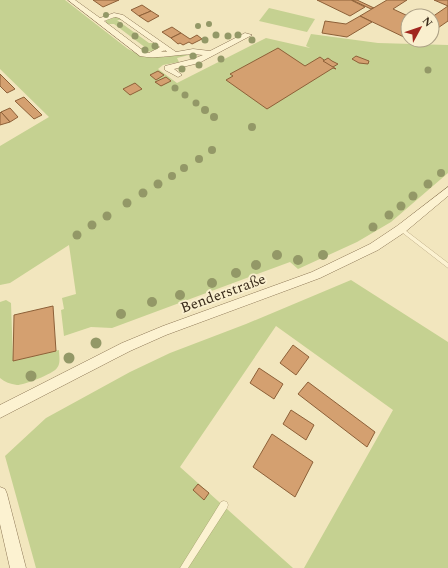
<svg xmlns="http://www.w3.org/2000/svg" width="448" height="568" viewBox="0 0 448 568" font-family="Spectral,serif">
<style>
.green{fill:#c5d191}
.building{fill:#d4a070;stroke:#8d6038}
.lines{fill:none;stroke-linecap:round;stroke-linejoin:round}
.service-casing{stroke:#8c7655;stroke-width:0.5}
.minor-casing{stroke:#8c7655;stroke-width:1}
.service{fill:#fcf2d1;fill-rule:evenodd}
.minor{fill:#fcf2d1;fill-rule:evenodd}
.tree{fill:#939867}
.labels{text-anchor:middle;stroke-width:4;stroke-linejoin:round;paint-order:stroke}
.street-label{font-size:15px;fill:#3a2c1b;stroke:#f9efce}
</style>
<rect width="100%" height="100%" fill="#f2e6be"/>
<g class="green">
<path d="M0 0H65L128 49 142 56 164 57 192 53 197 54V57L192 59 189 55 177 58 179 62 163 65 158 69 177 83 266 38 310 48 306 46 311 34 378 43 448 45V173L391 222 357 242 298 269 290 262 112 328 91 327 64 336 61 310 64 309 62 298 76 294 69 245 10 283 0 285V146L49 117 0 69Z"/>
<path d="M269 8 315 19 307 32 259 21Z"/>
<path d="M113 17H117L124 20H117L149 43H157L159 48C152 52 146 53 139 48H146L114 24H106V20Z"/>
<path d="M351 280 448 342V568H304L393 410 276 326 180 467 293 568H36L5 456 46 418 130 372 170 353 246 324Z"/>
<path d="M6 300 11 303 13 361 59 350C59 356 61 363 57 368 53 374 24 385 17 385 10 384 5 382 0 378V302Z"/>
</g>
<g class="building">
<path d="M93 0H119L103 7Z"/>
<path d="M317 0H351L365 7 350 16Z"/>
<path d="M352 0H357L374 8 371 9Z"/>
<path d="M387 0H407L393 9 408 16V39L360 16Z"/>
<path d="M434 0H448V6Z"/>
<path d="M142 5 151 11 139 16 131 10Z"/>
<path d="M448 6V21L432 32V17Z"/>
<path d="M151 11 159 16 148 22 139 16Z"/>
<path d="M360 16 372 22 347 37 322 33 325 21 346 24Z"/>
<path d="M172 27 181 33 171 38 162 32Z"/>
<path d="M181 33 190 39 197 35 202 39 192 44 189 42 183 45 180 43 178 44 171 38Z"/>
<path d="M278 48 305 66 320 57 336 69 333 68 267 109 226 80 233 76 230 74Z"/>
<path d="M356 56 369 61 368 64 359 63 352 59Z"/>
<path d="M328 58 332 61 338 64 333 67 323 61Z"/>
<path d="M158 71 164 75 156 80 150 75Z"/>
<path d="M0 74 15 89 7 93 0 86Z"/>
<path d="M166 77 171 81 161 86 155 82Z"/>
<path d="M135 83 142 89 130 95 123 89Z"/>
<path d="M24 97 42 115 34 119 15 101Z"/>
<path d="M10 108 18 117 10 122 1 112Z"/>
<path d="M1 112 10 122 0 125V113Z"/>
<path d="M53 306 56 351 13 361 14 315Z"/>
<path d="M293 345 309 357 296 375 280 363Z"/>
<path d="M259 368 283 384 274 399 250 383Z"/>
<path d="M308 382 375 432 367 447 298 394Z"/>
<path d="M291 410 314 425 306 440 283 424Z"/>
<path d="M272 434 313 462 295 497 253 467Z"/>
<path d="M198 484 209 493 204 500 193 490Z"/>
</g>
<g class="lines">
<g class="service-casing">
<g id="service">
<path d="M401 227 448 263V268L399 230 398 229Z"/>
<path d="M224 501 227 502 228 505 227 508 188 568H180L221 502Z"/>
</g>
</g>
<g class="minor-casing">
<g id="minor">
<path d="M68 0H75L100 18 114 13 123 15 176 52 193 49 210 51 245 33 252 35 199 63 174 69 182 75 178 77 165 70V66L193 59 203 55C182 52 161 60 140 56ZM115 17 119 18 160 47 149 53 145 52 104 21ZM165 50 167 52H161Z"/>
<path d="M448 187V196L405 232 378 250 320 278 166 335 130 351 0 418V405L122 343 163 326 312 272 370 244 397 226Z"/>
<path d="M0 487 5 489 7 494 26 568H10L0 524Z"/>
</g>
</g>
<use href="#service" class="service"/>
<use href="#minor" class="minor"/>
</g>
<g class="tree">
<circle cx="106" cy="15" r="3"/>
<circle cx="209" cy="24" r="3"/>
<circle cx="120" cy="25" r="3"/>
<circle cx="198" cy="26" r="3"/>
<circle cx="216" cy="35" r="3.5"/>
<circle cx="238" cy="35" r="3.5"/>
<circle cx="135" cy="36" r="3.5"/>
<circle cx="228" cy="36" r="3.5"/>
<circle cx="205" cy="40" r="3.5"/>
<circle cx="252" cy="40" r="3.5"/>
<circle cx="155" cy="46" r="3.5"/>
<circle cx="145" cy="50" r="3.5"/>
<circle cx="193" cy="56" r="3.5"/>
<circle cx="221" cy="59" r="3.5"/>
<circle cx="199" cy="65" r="3.5"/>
<circle cx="182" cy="69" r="3.5"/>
<circle cx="428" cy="70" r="3.5"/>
<circle cx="175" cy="88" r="3.5"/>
<circle cx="185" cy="95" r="3.5"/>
<circle cx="196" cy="103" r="3.5"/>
<circle cx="205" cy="110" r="4"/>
<circle cx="214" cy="117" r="4"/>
<circle cx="252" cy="127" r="4"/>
<circle cx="212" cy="150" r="4"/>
<circle cx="199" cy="159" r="4"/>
<circle cx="184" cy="168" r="4"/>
<circle cx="441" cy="173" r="4"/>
<circle cx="172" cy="176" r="4"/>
<circle cx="158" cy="184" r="4.5"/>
<circle cx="428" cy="184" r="4.5"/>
<circle cx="143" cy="193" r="4.5"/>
<circle cx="413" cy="196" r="4.5"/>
<circle cx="127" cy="203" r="4.5"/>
<circle cx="401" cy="206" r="4.5"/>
<circle cx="389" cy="215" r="4.5"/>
<circle cx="107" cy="216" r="4.5"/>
<circle cx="92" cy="225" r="4.5"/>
<circle cx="373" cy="227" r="4.5"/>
<circle cx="77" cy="235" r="4.5"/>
<circle cx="277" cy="255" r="5"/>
<circle cx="323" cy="255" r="5"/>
<circle cx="298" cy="260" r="5"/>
<circle cx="256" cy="265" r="5"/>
<circle cx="236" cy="273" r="5"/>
<circle cx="212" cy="283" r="5"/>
<circle cx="180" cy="295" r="5"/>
<circle cx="152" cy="302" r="5"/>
<circle cx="121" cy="314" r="5"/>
<circle cx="96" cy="343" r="5.5"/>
<circle cx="69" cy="358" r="5.5"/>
<circle cx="31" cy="376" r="5.5"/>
</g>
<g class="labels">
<g class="street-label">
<text transform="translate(223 293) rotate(-20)" y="5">Benderstraße</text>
</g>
</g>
<g transform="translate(420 28) rotate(50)"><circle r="19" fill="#f9efce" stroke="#ada186"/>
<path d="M0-3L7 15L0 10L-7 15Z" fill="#a1271f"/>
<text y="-6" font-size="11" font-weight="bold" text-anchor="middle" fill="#3a2c1b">N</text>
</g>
</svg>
